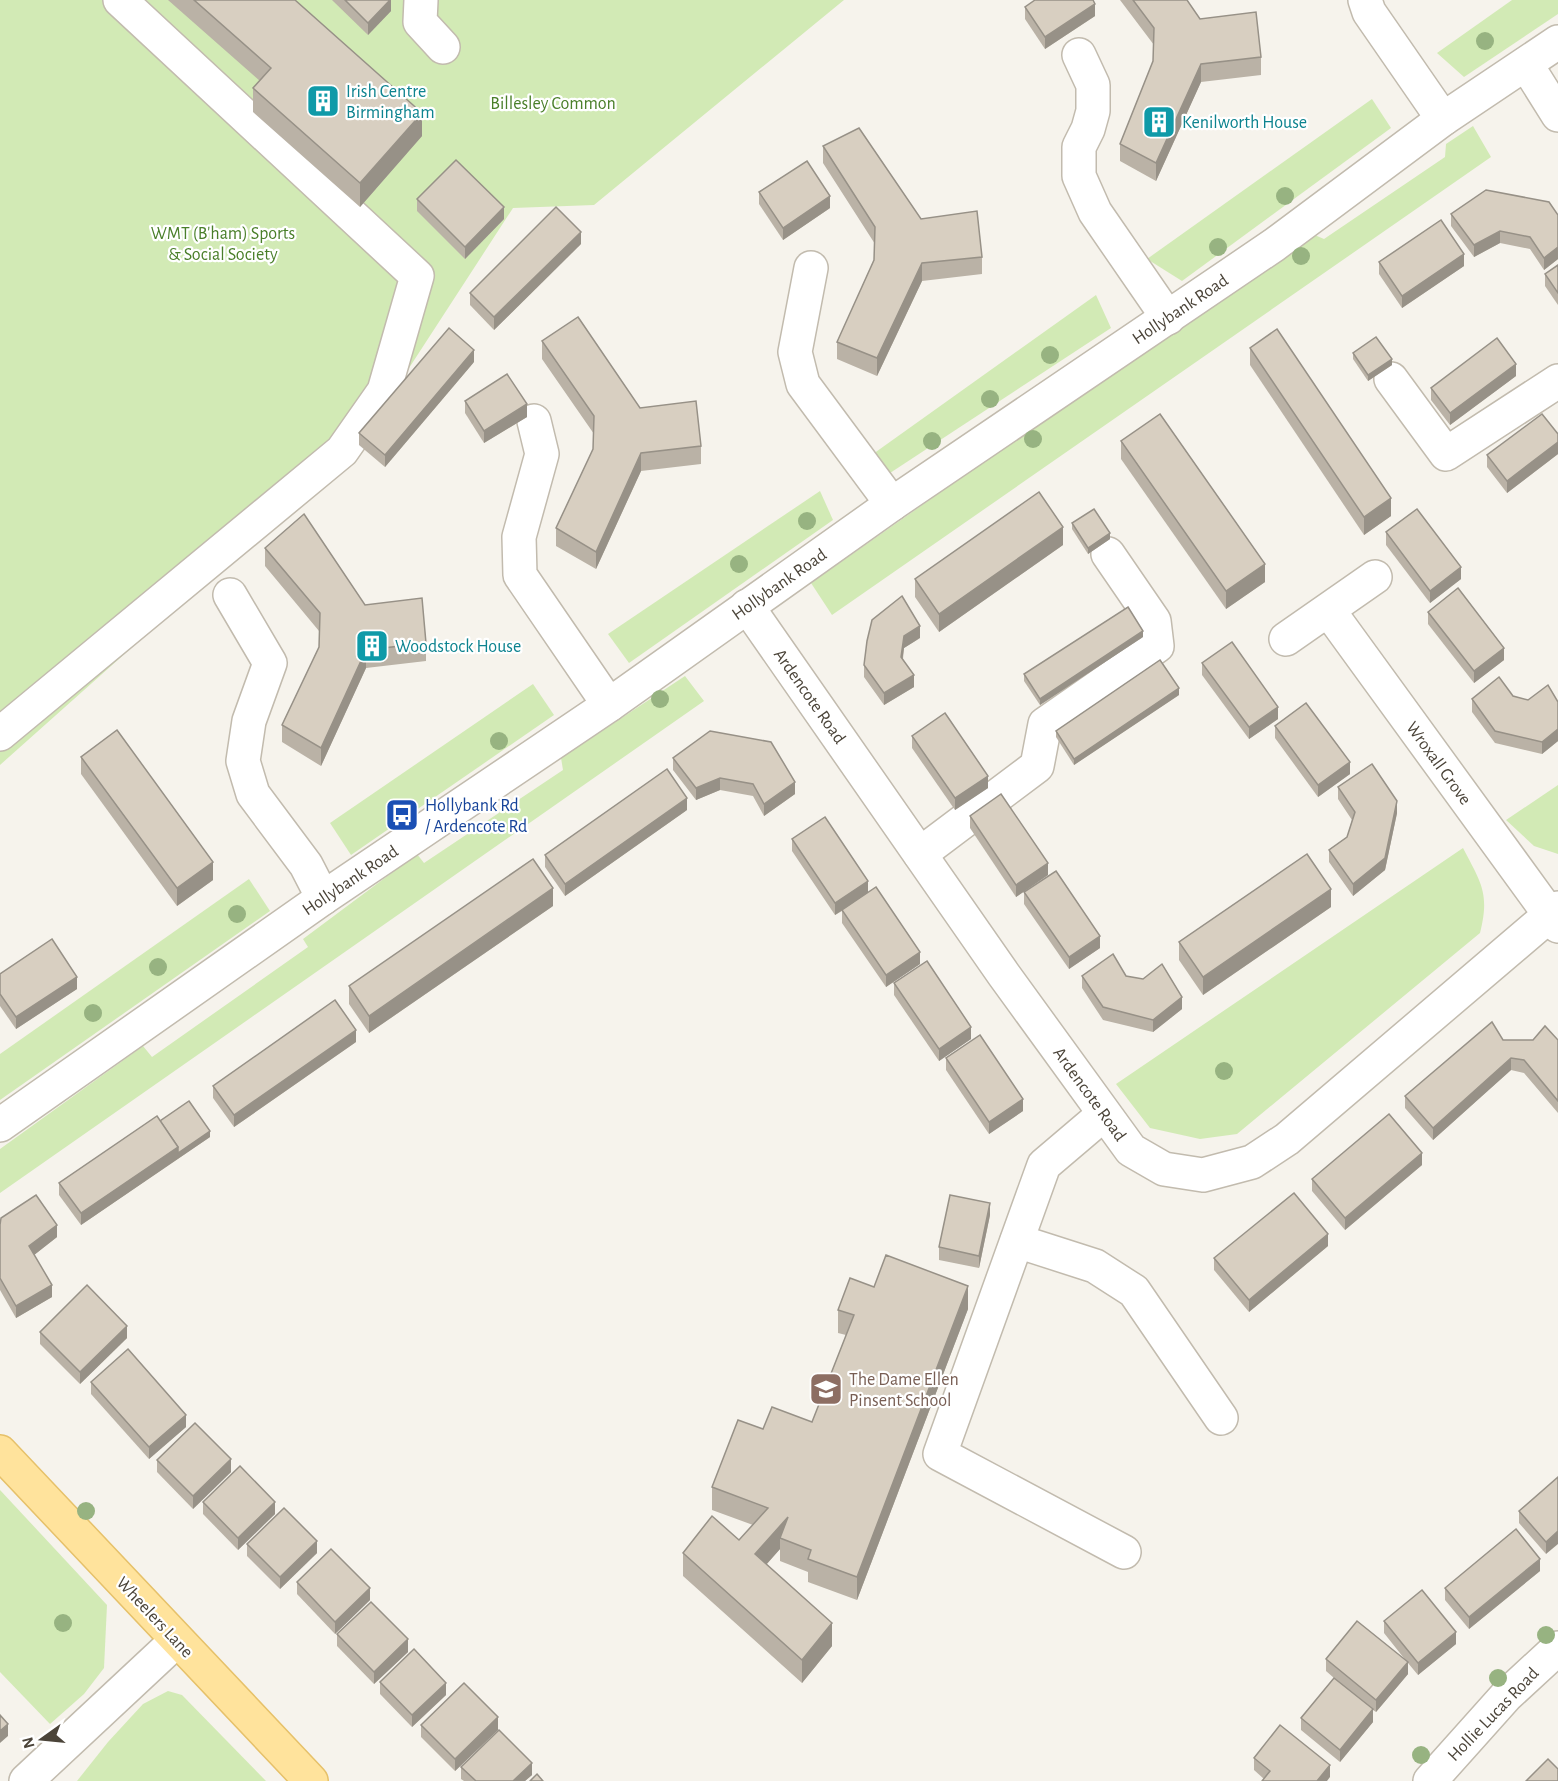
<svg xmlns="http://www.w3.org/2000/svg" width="1558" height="1781" viewBox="0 0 1558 1781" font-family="'Alegreya Sans',sans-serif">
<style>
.green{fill:#d2eab5}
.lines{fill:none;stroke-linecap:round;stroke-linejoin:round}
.minor-casing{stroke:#c2bbae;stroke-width:36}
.major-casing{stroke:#e6c16a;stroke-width:36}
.minor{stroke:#fff;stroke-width:33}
.major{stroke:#ffe39c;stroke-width:33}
.tree{fill:#97b381}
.wall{fill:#bab2a6}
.shaded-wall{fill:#979187}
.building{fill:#d8cfc1;stroke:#979187;stroke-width:1.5}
.labels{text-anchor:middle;stroke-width:4.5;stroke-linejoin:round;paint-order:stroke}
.culture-label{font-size:18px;fill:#0d838f;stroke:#fff;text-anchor:start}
.park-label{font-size:18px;fill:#4a7f2a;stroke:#fff}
.street-label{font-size:18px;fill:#4b4439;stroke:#fff}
.transit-label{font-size:18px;fill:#164399;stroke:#fff;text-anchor:start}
.education-label{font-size:18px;fill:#785e54;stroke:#fff;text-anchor:start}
</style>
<rect width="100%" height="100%" fill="#f6f3ec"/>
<g class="green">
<path d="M0 0H844L594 205 513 208 359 445 0 765Z"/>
<path d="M1512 0H1558V14L1464 77 1437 53Z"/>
<path d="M1372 99 1391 128 1182 281 1147 259Z"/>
<path d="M1473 126 1491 157 832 615 811 583 1310 233 1324 239 1445 157 1446 144Z"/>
<path d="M1096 295 1111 328 887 475 873 454Z"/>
<path d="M820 491 833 520 629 663 608 634Z"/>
<path d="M685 676 704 701 0 1193V1149L143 1046 152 1057 308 947 303 939 417 854 424 863 563 770 561 758Z"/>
<path d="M533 684 554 715 351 855 330 823Z"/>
<path d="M1558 785V854L1534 846 1506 820Z"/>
<path d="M1463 848C1481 883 1490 893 1480 933L1237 1134 1200 1139 1150 1128 1116 1084Z"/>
<path d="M249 879 270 911 0 1100V1054Z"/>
<path d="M0 1490 107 1605 104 1668 84 1694 50 1724 0 1672Z"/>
<path d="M168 1691 182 1695 266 1781H77L108 1742 143 1704Z"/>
</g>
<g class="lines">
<g class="minor-casing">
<g id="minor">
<path d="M421 0 420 22 443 47"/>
<path d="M1365 0 1369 12 1443 119"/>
<path d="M1079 55 1093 85V111L1088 129 1079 147V176L1095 212 1168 318"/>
<path d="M1526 64 1558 115"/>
<path d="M811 268 795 352 803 384 892 504"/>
<path d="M1391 379 1446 454 1558 381"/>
<path d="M534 421 542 454 519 537 520 575 609 705"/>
<path d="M230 595 270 663 249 721 243 761 253 794 306 865 323 898"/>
<path d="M747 606 1004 975 1131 1150 1164 1169 1203 1175 1252 1162 1287 1139 1558 908"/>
<path d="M1329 611 1558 926"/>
<path d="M1286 639 1375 577"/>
<path d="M0 734 342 451 384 391 417 276 120 0"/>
<path d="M920 854 1037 766 1045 724 1157 646 1154 621 1108 554"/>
<path d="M1104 1114 1044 1165 940 1454 1124 1552"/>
<path d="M0 1125 323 898 609 705 892 504 1274 245 1443 119 1558 42"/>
<path d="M1017 1241 1095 1266 1134 1291 1221 1418"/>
<path d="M26 1781 176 1641"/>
<path d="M1430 1781 1506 1696 1558 1648"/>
</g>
</g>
<g class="major-casing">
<path id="major" d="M0 1452 311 1781"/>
</g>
<use href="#minor" class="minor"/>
<use href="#major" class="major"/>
</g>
<g class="tree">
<circle cx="1485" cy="41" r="9"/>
<circle cx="1285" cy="196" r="9"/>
<circle cx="1218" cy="247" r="9"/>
<circle cx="1301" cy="256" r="9"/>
<circle cx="1050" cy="355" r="9"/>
<circle cx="990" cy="399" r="9"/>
<circle cx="1033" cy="439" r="9"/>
<circle cx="932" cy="441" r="9"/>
<circle cx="807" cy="521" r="9"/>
<circle cx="739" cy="564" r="9"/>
<circle cx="660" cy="699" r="9"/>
<circle cx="499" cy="741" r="9"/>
<circle cx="237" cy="914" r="9"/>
<circle cx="158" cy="967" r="9"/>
<circle cx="93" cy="1013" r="9"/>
<circle cx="1224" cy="1071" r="9"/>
<circle cx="86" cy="1511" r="9"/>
<circle cx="63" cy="1623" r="9"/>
<circle cx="1546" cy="1635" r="9"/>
<circle cx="1498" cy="1678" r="9"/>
<circle cx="1421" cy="1755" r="9"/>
</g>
<g class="wall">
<path d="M168 0H295L422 136 360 207 253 112V88L260 81Z"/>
<path d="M332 0H391V11L368 35Z"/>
<path d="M1120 0H1187L1200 19 1261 57V75L1201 82 1156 181 1120 161V144L1153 61 1154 45Z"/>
<path d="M1025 7 1095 16 1045 49 1025 19Z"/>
<path d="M823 146 921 219 982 257V274L922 281 877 376 837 359V342L874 260 875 244 823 163Z"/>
<path d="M759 192 830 208 783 240 759 204Z"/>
<path d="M417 199 504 219 465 259 417 211Z"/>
<path d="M1451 214 1558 215V259L1544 270 1530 249 1500 243 1474 257 1451 226Z"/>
<path d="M581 244 494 330 470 305V293Z"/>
<path d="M1379 262 1464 266 1402 308 1379 274Z"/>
<path d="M1558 265V305L1545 286V274Z"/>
<path d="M542 341 640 408 701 446V464L641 471 596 569 556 546V528L593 449 594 434 542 359Z"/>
<path d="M1250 348 1391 516 1364 535 1250 365Z"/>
<path d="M1353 353 1392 365 1368 381 1353 359Z"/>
<path d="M474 362 385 467 359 445V433Z"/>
<path d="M1516 376 1450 425 1431 400V388Z"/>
<path d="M465 401 527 417 484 443 465 413Z"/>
<path d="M1558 434V454L1507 493 1487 467V455Z"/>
<path d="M1121 441 1265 582 1226 609 1121 459Z"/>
<path d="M1072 523 1110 539 1088 554 1072 529Z"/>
<path d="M1386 532 1461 579 1430 603 1386 545Z"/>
<path d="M1063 545 939 632 915 597V579Z"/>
<path d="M265 548 365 605 426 643V661L366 668 321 766 282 742V725L319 647V631L265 566Z"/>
<path d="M1428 612 1504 660 1474 683 1428 624Z"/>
<path d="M1143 637 1040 705 1024 681V674Z"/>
<path d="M920 638 904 648 903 659 914 687 884 705 864 677V665Z"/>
<path d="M1202 663 1278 719 1249 739 1202 675Z"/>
<path d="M1179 695 1074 765 1056 737V731Z"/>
<path d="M1513 696 1528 700 1558 702V741L1542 754 1495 743 1472 712V699Z"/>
<path d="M1275 726 1350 774 1318 797 1275 738Z"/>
<path d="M912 736 988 788 955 810 912 748Z"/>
<path d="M81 757 213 880 177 906 81 774Z"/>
<path d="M673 758 795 794 764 816 753 796 720 790 696 800 673 770Z"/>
<path d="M1338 787 1397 813 1385 870 1353 896 1329 862V850L1347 837 1352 820 1338 799Z"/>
<path d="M687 810 565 896 545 867V855Z"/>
<path d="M970 816 1048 875 1016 897 970 828Z"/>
<path d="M792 839 868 893 920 964 886 987 842 923V911L835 915 792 851Z"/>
<path d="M1024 892 1100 948 1069 969 1024 904Z"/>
<path d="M553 906 369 1033 349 1004V986Z"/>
<path d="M1331 907 1203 995 1179 960V942Z"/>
<path d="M0 974 77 989 16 1029 0 1006Z"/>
<path d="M1082 976H1126L1182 1009 1153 1032 1103 1020 1082 988Z"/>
<path d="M894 983 971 1039 939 1061 894 995Z"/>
<path d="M1558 1040V1113L1524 1073 1511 1070 1433 1140 1405 1108V1096Z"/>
<path d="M356 1042 234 1127 213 1098V1086Z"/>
<path d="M946 1058 1023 1111 989 1134 946 1070Z"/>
<path d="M160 1121 210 1137 81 1225 59 1195V1183Z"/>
<path d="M1422 1165 1345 1230 1312 1191V1179Z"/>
<path d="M990 1215 979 1268 939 1260V1247Z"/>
<path d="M0 1225 57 1237 34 1255 52 1297 16 1318 0 1290Z"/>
<path d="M1328 1246 1249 1312 1214 1270V1258Z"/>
<path d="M874 1287 968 1309 857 1600 808 1582V1572L780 1561V1549L766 1565 832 1646 802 1683 683 1576V1553L739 1540 753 1525 712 1510V1487L763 1429 812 1422 846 1335 838 1333V1310Z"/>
<path d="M40 1332 127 1338 80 1384 40 1344Z"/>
<path d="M91 1382 186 1427 149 1459 91 1394Z"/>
<path d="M157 1460 231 1472 193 1509 157 1472Z"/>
<path d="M1558 1477 1546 1554 1519 1523V1511Z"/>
<path d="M203 1502 275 1514 238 1550 203 1514Z"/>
<path d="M247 1544 317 1553 280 1589 247 1556Z"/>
<path d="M1540 1571 1469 1629 1445 1600V1588Z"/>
<path d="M297 1582 370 1600 335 1634 297 1594Z"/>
<path d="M1384 1621 1456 1644 1418 1675 1408 1663V1674L1376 1712 1373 1710V1722L1340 1762 1301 1730V1718L1334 1678 1326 1671V1659L1407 1662 1384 1633Z"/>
<path d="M337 1634 408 1652 374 1684 337 1646Z"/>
<path d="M380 1682 446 1695 412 1727 380 1694Z"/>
<path d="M421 1725 498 1730 455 1771 421 1737Z"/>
<path d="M1254 1758 1330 1777 1264 1779 1254 1770Z"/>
<path d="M461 1767 532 1775 525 1781H464L461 1779Z"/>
</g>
<g class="shaded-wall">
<path d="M390 0H391V11L368 35V23Z"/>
<path d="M1095 4V16L1045 49V37Z"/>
<path d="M1201 64V82L1156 181V163Z"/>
<path d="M422 113V136L360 207V183Z"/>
<path d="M830 196V208L783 240V228Z"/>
<path d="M504 207V219L465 259V247Z"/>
<path d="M1500 231V243L1474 257V245Z"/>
<path d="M581 232V244L494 330V317Z"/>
<path d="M1558 247V259L1544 270V258Z"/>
<path d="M1464 254V266L1402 308V296Z"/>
<path d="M922 263V281L877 376V358Z"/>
<path d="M474 350V362L385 467V455Z"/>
<path d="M1392 359V365L1368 381V375Z"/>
<path d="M1516 364V376L1450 425V413Z"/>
<path d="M527 404V417L484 443V431Z"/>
<path d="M1558 442V454L1507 493V481Z"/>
<path d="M641 453V471L596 569V552Z"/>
<path d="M1391 498V516L1364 535V517Z"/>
<path d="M1063 527V545L939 632V614Z"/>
<path d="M1110 533V539L1088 554V548Z"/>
<path d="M1265 564V582L1226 609V591Z"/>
<path d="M1461 567V579L1430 603V591Z"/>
<path d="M920 626V638L904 648 901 669V657L904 636Z"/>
<path d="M1143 631V637L1040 705V699Z"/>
<path d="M1504 648V660L1474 683V671Z"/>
<path d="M366 650V668L321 766V748Z"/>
<path d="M914 675V687L884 705V693Z"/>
<path d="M1179 688V695L1074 765V759Z"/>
<path d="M1278 707V719L1249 739V727Z"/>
<path d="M1558 729V741L1542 754V742Z"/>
<path d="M1350 762V774L1318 797V785Z"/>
<path d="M988 776V788L955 810V798Z"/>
<path d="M720 778V790L696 800V788Z"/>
<path d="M795 782V794L764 816V804Z"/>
<path d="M687 798V810L565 896V884Z"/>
<path d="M1397 801V813L1385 870 1353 896V884Z"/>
<path d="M213 862V880L177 906V888Z"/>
<path d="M1048 863V875L1016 897V885Z"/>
<path d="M868 881V893L835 915V903Z"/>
<path d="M553 888V906L369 1033V1016Z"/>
<path d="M1331 889V907L1203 995V977Z"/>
<path d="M1100 936V948L1069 969V957Z"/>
<path d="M920 952V964L886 987V975Z"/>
<path d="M77 977V989L16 1029V1017Z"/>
<path d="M1182 997V1009L1153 1032V1020Z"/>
<path d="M971 1027V1039L939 1061V1049Z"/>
<path d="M356 1030V1042L234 1127V1115Z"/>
<path d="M1511 1058V1070L1433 1140V1128Z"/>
<path d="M1023 1099V1111L989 1134V1122Z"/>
<path d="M210 1131V1137L81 1225V1213L178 1147Z"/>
<path d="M1422 1153V1165L1345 1230V1218Z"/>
<path d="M990 1203V1215L979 1268V1256Z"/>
<path d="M57 1225V1237L29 1259V1246Z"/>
<path d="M1328 1234V1246L1249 1312V1300Z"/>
<path d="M52 1285V1297L16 1318V1306Z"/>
<path d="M968 1286V1309L857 1600V1577Z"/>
<path d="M127 1326V1338L80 1384V1372Z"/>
<path d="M186 1415V1427L149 1459V1447Z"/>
<path d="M231 1459V1472L193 1509V1496Z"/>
<path d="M275 1502V1514L238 1550V1538Z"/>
<path d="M788 1517 780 1538V1549L755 1577V1554Z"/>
<path d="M1558 1531V1544L1546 1554V1542Z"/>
<path d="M317 1541V1553L280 1589V1577Z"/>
<path d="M1540 1559V1571L1469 1629V1617Z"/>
<path d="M370 1588V1600L335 1634V1622Z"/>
<path d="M832 1623V1646L802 1683V1660Z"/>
<path d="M1456 1632V1644L1418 1675V1663Z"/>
<path d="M408 1639V1652L374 1684V1672Z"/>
<path d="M1408 1662V1674L1376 1712V1700Z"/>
<path d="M446 1683V1695L412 1727V1715Z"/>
<path d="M1373 1709V1722L1340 1762V1750Z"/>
<path d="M498 1717V1730L455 1771V1759Z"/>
<path d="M8 1724V1736L0 1743V1731Z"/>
<path d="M532 1763V1775L525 1781H513Z"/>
<path d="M1330 1765V1777L1327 1781H1317Z"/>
</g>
<g class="building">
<path d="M194 0H295L422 113 360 183 253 88 271 68Z"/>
<path d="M345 0H390L368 23Z"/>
<path d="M1035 0H1093L1095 4 1045 37 1025 7Z"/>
<path d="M1133 0H1187L1200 19 1256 12 1261 57 1201 64 1156 163 1120 144 1153 61 1154 28Z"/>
<path d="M859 128 921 219 977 211 982 257 922 263 877 358 837 342 874 260 875 227 823 146Z"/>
<path d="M456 160 504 207 465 247 417 199Z"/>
<path d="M807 161 830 196 783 228 759 192Z"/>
<path d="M1486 190 1549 202 1558 215V247L1544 258 1530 237 1500 231 1474 245 1451 214Z"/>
<path d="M556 207 581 232 494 317 470 293Z"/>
<path d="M1441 220 1464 254 1402 296 1379 262Z"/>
<path d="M1558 265V293L1545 274Z"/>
<path d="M578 317 640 408 696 401 701 446 641 453 596 552 556 528 593 449 594 416 542 341Z"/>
<path d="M449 328 474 350 385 455 359 433Z"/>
<path d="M1277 329 1391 498 1364 517 1250 348Z"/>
<path d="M1376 337 1392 359 1368 375 1353 353Z"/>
<path d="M1497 338 1516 364 1450 413 1431 388Z"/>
<path d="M507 374 527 404 484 431 465 401Z"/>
<path d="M1160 414 1265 564 1226 591 1121 441Z"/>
<path d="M1542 414 1558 434V442L1507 481 1487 455Z"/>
<path d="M1039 492 1063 527 939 614 915 579Z"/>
<path d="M1094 509 1110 533 1088 548 1072 523Z"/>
<path d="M1417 509 1461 567 1430 591 1386 532Z"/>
<path d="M304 514 365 605 422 598 426 643 366 650 321 748 282 725 319 647 320 613 265 548Z"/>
<path d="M1458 588 1504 648 1474 671 1428 612Z"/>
<path d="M902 596 920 626 904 636 901 657 914 675 884 693 864 665 867 641 872 620Z"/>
<path d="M1128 607 1143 631 1040 699 1024 674Z"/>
<path d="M1232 642 1278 707 1249 727 1202 663Z"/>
<path d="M1160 660 1179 688 1074 759 1056 731Z"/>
<path d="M1499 677 1513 696 1528 700 1548 685 1558 702V729L1542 742 1495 731 1472 699Z"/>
<path d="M1306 703 1350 762 1318 785 1275 726Z"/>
<path d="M945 713 988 776 955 798 912 736Z"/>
<path d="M117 730 213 862 177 888 81 757Z"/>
<path d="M710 731 771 742 795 782 764 804 753 784 720 778 696 788 673 758Z"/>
<path d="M1372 764 1397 801 1385 858 1353 884 1329 850 1347 837 1355 812 1338 787Z"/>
<path d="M667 769 687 798 565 884 545 855Z"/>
<path d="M1001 794 1048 863 1016 885 970 816Z"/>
<path d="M825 817 868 881 835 903 792 839Z"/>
<path d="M1307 854 1331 889 1203 977 1179 942Z"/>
<path d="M533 859 553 888 369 1016 349 986Z"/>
<path d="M1056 871 1100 936 1069 957 1024 892Z"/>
<path d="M876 887 920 952 886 975 842 910Z"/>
<path d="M52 939 77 977 16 1017 0 994V974Z"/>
<path d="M1113 954 1126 976 1143 979 1162 964 1182 997 1153 1020 1103 1007 1082 976Z"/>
<path d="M927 961 971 1027 939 1049 894 983Z"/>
<path d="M335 1000 356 1030 234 1115 213 1086Z"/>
<path d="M1492 1022 1503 1040H1533L1545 1026 1558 1040V1101L1524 1060 1511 1058 1433 1128 1405 1096Z"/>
<path d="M980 1035 1023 1099 989 1122 946 1058Z"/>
<path d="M189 1101 210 1131 178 1153V1147L160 1121Z"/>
<path d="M1389 1114 1422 1153 1345 1218 1312 1179Z"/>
<path d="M157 1116 178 1147 81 1213 59 1183Z"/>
<path d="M1294 1193 1328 1234 1249 1300 1214 1258Z"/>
<path d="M36 1195 57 1225 29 1246 52 1285 16 1306 0 1278V1225L1 1218Z"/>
<path d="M950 1195 990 1203 979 1256 939 1247Z"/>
<path d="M886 1255 968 1286 857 1577 808 1559 811 1550 780 1538 788 1517 755 1554 832 1623 802 1660 683 1553 712 1516 739 1540 768 1508 712 1487 738 1420 763 1429 772 1407 812 1422 854 1315 838 1310 850 1278 874 1287Z"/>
<path d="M87 1285 127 1326 80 1372 40 1332Z"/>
<path d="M128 1349 186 1415 149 1447 91 1382Z"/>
<path d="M195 1423 231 1459 193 1496 157 1460Z"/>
<path d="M240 1466 275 1502 238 1538 203 1502Z"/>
<path d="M1558 1477V1531L1546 1542 1519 1511Z"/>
<path d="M284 1508 317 1541 280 1577 247 1544Z"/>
<path d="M1516 1529 1540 1559 1469 1617 1445 1588Z"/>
<path d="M331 1549 370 1588 335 1622 297 1582Z"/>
<path d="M1422 1590 1456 1632 1418 1663 1384 1621Z"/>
<path d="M371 1602 408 1639 374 1672 337 1634Z"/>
<path d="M1357 1621 1408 1662 1376 1700 1326 1659Z"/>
<path d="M414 1649 446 1683 412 1715 380 1682Z"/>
<path d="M1334 1678 1373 1709 1340 1750 1301 1718Z"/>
<path d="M464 1683 498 1717 455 1759 421 1725Z"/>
<path d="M0 1715 8 1724 0 1731Z"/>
<path d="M1280 1725 1330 1765 1317 1781H1262L1270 1771 1254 1758Z"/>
<path d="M499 1730 532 1763 513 1781H476L461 1767Z"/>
<path d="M1548 1759 1558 1769V1781H1526Z"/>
<path d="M537 1774 543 1781H530Z"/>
</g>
<defs>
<g id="building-square" transform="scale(1.725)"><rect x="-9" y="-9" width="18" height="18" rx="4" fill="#0f9aa8" stroke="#fff"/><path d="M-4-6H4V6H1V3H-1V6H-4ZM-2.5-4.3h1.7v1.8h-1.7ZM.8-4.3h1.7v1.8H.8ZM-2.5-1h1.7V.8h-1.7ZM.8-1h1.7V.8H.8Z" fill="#fff"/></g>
<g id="bus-square" transform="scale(1.725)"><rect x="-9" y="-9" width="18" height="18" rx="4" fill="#1a4fb4" stroke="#fff"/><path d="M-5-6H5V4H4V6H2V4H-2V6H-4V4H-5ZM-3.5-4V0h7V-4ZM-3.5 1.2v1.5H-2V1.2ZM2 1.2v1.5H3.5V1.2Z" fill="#fff"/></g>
<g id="school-square" transform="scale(1.725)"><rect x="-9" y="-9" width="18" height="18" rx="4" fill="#8d6e63" stroke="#fff"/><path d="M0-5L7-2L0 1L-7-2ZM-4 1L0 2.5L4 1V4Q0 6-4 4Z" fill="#fff"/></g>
</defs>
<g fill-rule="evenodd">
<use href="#building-square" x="323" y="101"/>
<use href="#building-square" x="1159" y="122"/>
<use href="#building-square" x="372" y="646"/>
<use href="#bus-square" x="402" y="815"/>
<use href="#school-square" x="826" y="1389"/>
</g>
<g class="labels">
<g class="culture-label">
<text x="346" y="97">Irish Centre<tspan x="346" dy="21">Birmingham</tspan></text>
<text x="1182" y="128">Kenilworth House</text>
<text x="395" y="652">Woodstock House</text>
</g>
<g class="park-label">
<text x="553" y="109">Billesley Common</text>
<text x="223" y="239">WMT (B'ham) Sports<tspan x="223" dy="21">&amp; Social Society</tspan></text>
</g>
<g class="street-label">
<text transform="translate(1180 309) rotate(-34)" y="6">Hollybank Road</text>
<text transform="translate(779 584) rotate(-35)" y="6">Hollybank Road</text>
<text transform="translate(810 696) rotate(55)" y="6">Ardencote Road</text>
<text transform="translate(1439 763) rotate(54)" y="6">Wroxall Grove</text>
<text transform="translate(350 880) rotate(-34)" y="6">Hollybank Road</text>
<text transform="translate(1090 1094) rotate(54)" y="6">Ardencote Road</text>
<text transform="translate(155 1617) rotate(47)" y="6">Wheelers Lane</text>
<text transform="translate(1493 1714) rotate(-46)" y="6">Hollie Lucas Road</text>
</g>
<g class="transit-label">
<text x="425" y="811">Hollybank Rd<tspan x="425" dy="21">/ Ardencote Rd</tspan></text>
</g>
<g class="education-label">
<text x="849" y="1385">The Dame Ellen<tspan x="849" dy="21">Pinsent School</tspan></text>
</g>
</g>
<g transform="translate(42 1739) rotate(255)" stroke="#ffffff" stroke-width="4.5" paint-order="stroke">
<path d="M0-4.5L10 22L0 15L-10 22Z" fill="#4b4439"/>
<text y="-9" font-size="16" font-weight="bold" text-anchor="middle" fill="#4b4439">N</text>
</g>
</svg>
